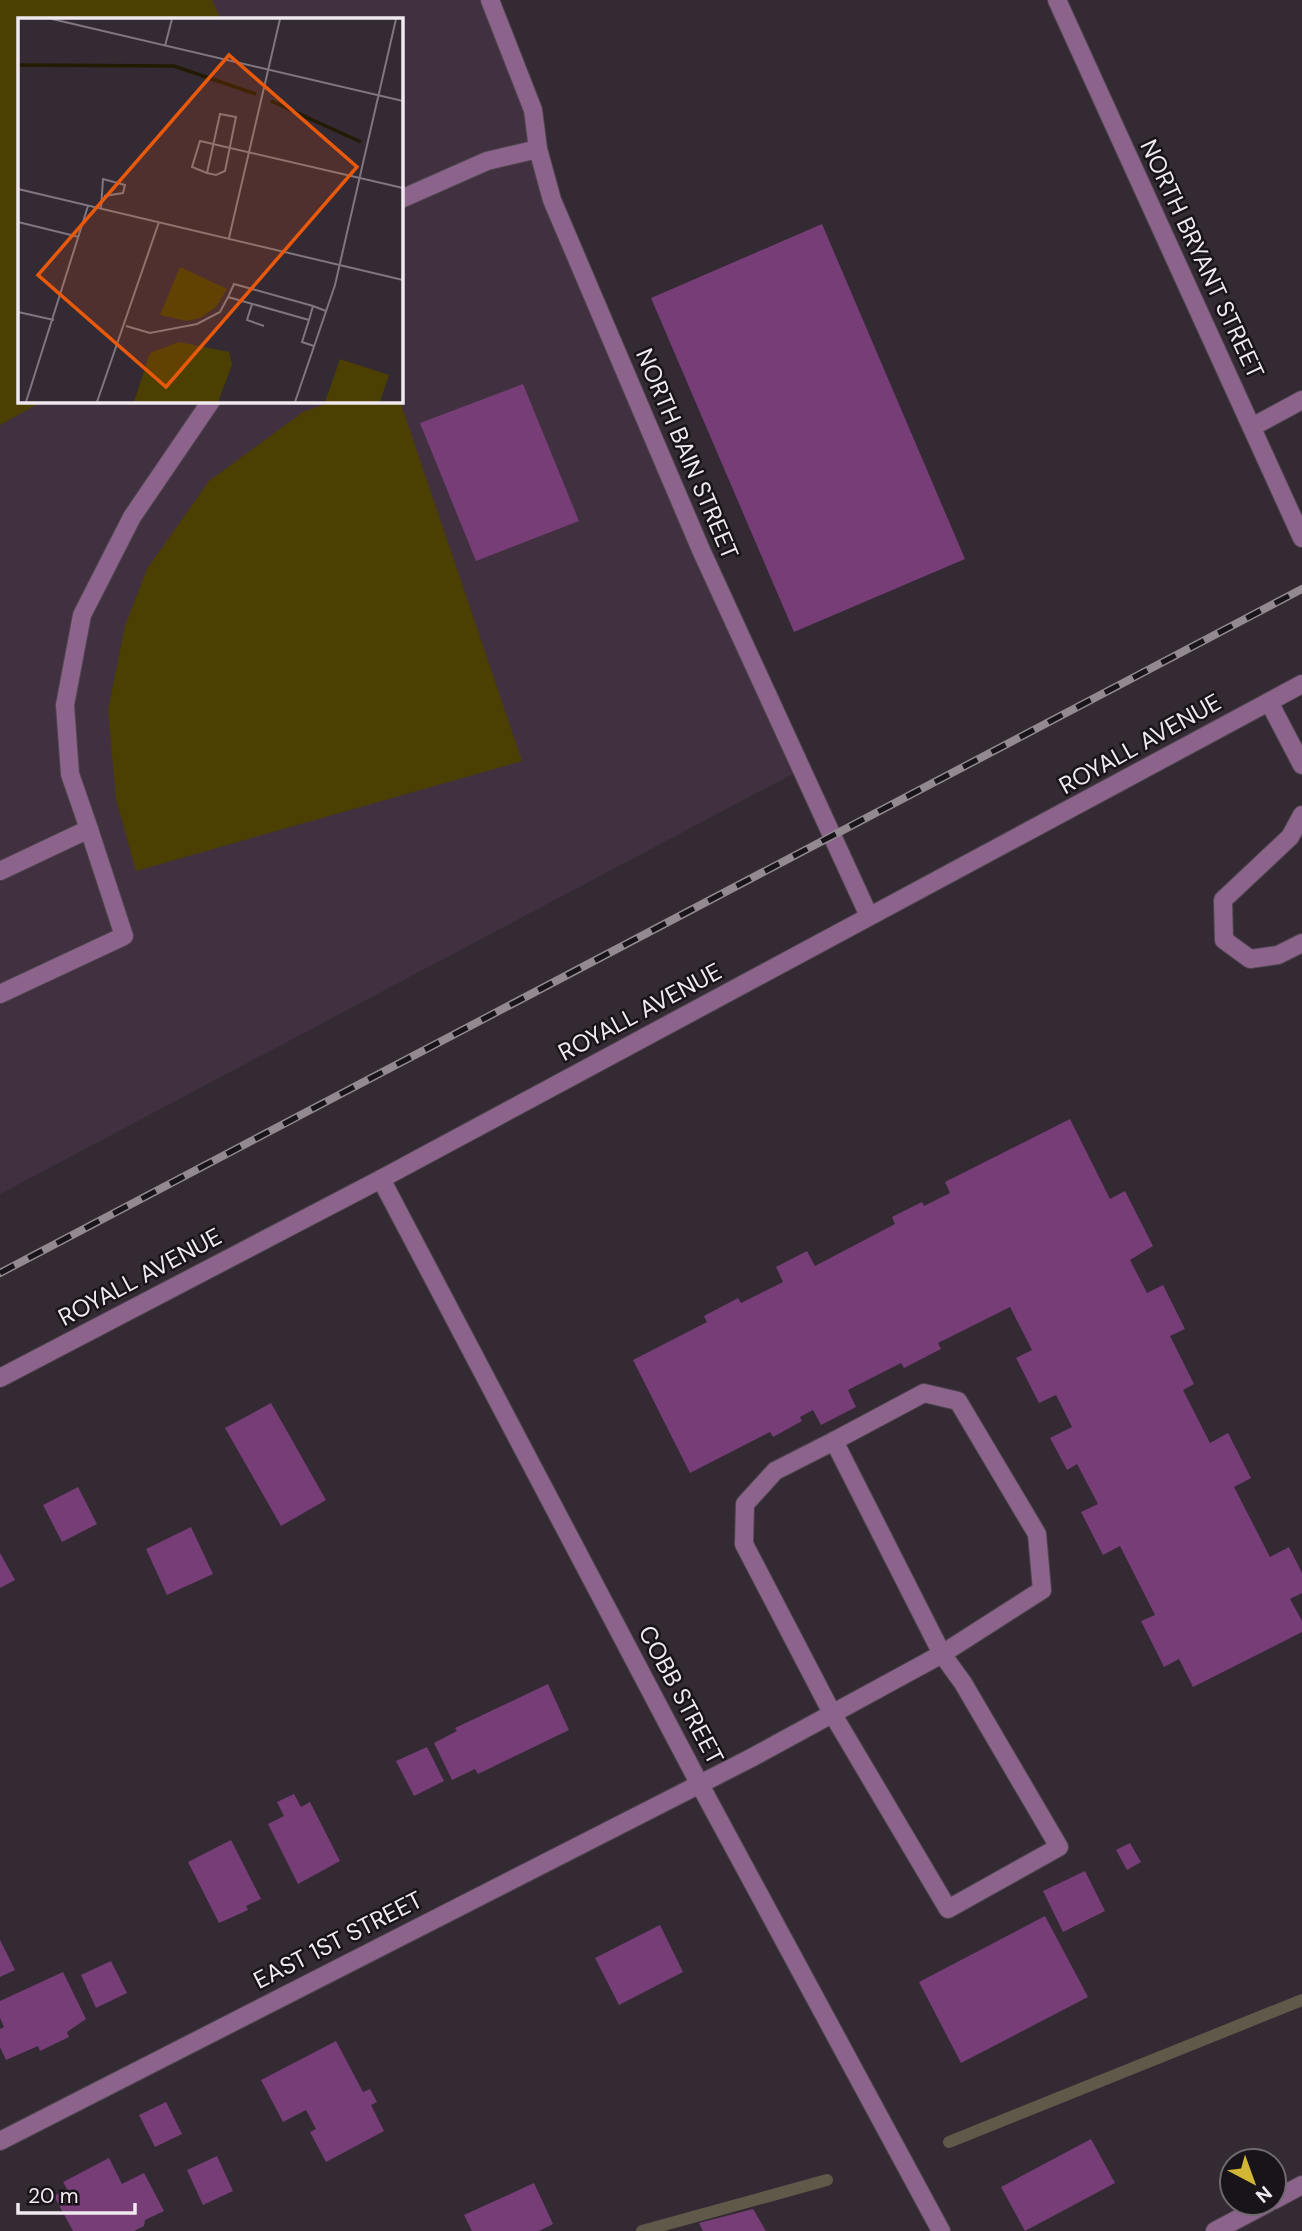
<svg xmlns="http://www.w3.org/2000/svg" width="1302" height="2231" viewBox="0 0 1302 2231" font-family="'DM Sans',sans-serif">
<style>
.built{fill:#413140;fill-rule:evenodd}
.green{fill:#4b3f01}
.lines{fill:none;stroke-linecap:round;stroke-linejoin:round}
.stream{stroke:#605949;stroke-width:12}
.building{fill:#763d76}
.minor-casing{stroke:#4e454e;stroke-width:20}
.minor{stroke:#8c638b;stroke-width:18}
.rail-casing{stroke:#928991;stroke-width:8}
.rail{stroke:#191419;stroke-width:5;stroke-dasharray:16;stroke-linecap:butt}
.labels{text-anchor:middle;stroke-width:5;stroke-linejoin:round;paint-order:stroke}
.street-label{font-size:24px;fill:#f1e9f0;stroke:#191419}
.inset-river{fill:none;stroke:#221b01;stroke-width:3.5}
.inset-road{fill:none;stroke:#80767f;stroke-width:2}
.view{fill:#e8590c;fill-opacity:0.15;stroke:#e8590c;stroke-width:3.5}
.inset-edge{fill:none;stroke:#f1e9f0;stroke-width:3.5}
</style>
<rect width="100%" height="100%" fill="#342a34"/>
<path class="built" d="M0 0H490L538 149 800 770 0 1194ZM19 19H401V401H19Z"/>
<g class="green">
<path d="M0 0H212L221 19H19V401H43L0 425Z"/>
<path d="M334 401H400L522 761 136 871 116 799 108 710 125 626 147 569 209 481 303 412Z"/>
</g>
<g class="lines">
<g class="stream">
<path d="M949 2142 1302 2000"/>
<path d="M642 2231 827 2180"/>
</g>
</g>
<g class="building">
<path d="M822 224 965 559 794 632 651 298Z"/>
<path d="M523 384 579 521 476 561 420 423Z"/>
<path d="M1070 1119 1110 1199 1125 1191 1153 1246 1130 1260 1147 1293 1163 1285 1185 1329 1170 1336 1194 1384 1183 1390 1210 1443 1228 1433 1251 1478 1234 1487 1270 1557 1289 1547 1302 1573V1593L1290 1599 1302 1621V1632L1193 1687 1179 1659 1164 1667 1141 1621 1155 1615 1120 1546 1103 1555 1081 1512 1098 1504 1077 1464 1067 1470 1050 1438 1072 1427 1056 1395 1039 1403 1016 1358 1032 1350 1010 1307 938 1343 941 1349 904 1368 901 1363 848 1390 856 1407 821 1425 813 1410 800 1417 802 1421 773 1437 770 1432 690 1473 633 1360 707 1322 704 1316 738 1298 741 1303 783 1282 776 1267 807 1251 815 1266 895 1224 892 1217 922 1202 924 1206 950 1193 945 1182Z"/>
<path d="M271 1403 326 1500 281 1526 225 1428Z"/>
<path d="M78 1487 97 1524 62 1542 43 1505Z"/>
<path d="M191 1527 213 1574 167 1595 146 1549Z"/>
<path d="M0 1553 15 1580 0 1588Z"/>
<path d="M548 1684 569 1730 478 1774 475 1769 452 1780 434 1743 457 1731 455 1728Z"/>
<path d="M427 1747 444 1781 414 1796 396 1761Z"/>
<path d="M294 1794 301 1807 310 1802 340 1861 298 1884 268 1824 284 1816 277 1802Z"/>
<path d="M231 1840 261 1899 246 1906 248 1910 219 1923 188 1862Z"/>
<path d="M1130 1843 1141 1862 1127 1870 1116 1850Z"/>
<path d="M1085 1871 1105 1911 1063 1932 1043 1891Z"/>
<path d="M1045 1916 1088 1997 961 2063 919 1982Z"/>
<path d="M660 1925 683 1972 619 2005 595 1958Z"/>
<path d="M0 1940 15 1970 0 1977Z"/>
<path d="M111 1961 127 1993 96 2008 81 1975Z"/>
<path d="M63 1972 86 2019 67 2032 69 2037 40 2051 38 2046 6 2060 0 2047V2029L4 2027 0 2018V2001Z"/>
<path d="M336 2041 363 2092 370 2089 377 2102 371 2105 384 2131 326 2162 310 2132 316 2129 306 2110 283 2122 261 2080Z"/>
<path d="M166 2102 182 2134 155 2147 139 2115Z"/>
<path d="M1091 2139 1115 2183 1025 2231 1001 2187Z"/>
<path d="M217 2156 233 2191 203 2205 187 2170Z"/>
<path d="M109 2158 122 2184 144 2173 164 2211 145 2220 144 2226 134 2231H73L54 2196 67 2189 63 2182Z"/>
<path d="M534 2183 553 2224 539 2231H472L464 2215Z"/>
<path d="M753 2209 766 2231H703L699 2223Z"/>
</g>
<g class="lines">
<g class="minor-casing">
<g id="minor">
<path d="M490 0 533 110 538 149 552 200 701 550 869 916"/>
<path d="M1057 0 1302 538"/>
<path d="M401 199 487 161 538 149"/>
<path d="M1252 427 1302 400"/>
<path d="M1269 702 1302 765"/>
<path d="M1302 815 1290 837 1223 900 1224 940 1250 959 1278 955 1302 943"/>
<path d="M89 829 70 774 65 705 82 615 132 517 211 401"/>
<path d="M0 871 89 829 124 936 0 994"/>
<path d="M381 1179 699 1783 941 2231"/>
<path d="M0 1378 381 1179 1302 684"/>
<path d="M834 1441 942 1654 963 1683 1059 1847 948 1909 832 1713 744 1544 745 1504 775 1471Z"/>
<path d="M0 2141 751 1758 942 1654 1042 1590 1037 1534 958 1401 924 1393 834 1441"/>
<path d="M1274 2200 1302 2185"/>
<path d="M1215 2231 1268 2203"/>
</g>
</g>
<use href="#minor" class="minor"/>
<g class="rail-casing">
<path id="rail" d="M0 1273 1302 589"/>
</g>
<use href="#rail" class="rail"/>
</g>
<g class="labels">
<g class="street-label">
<text transform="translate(1202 259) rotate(65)" y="8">NORTH BRYANT STREET</text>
<text transform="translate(687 454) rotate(67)" y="8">NORTH BAIN STREET</text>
<text transform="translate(1140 744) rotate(-29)" y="8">ROYALL AVENUE</text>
<text transform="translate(640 1012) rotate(-28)" y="8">ROYALL AVENUE</text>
<text transform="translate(140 1277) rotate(-28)" y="8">ROYALL AVENUE</text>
<text transform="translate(681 1695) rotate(62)" y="8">COBB STREET</text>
<text transform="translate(338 1940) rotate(-27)" y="8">EAST 1ST STREET</text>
</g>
</g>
<g transform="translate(18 18)">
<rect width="385" height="385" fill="#342a34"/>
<path d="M162 249 209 271 198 289 182 300 169 303 142 297ZM161 324 211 334 214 347 200 384H116L132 335ZM322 341 371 357 362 384H307Z" fill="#4b3f01"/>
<path class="inset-river" d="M0 47 156 48 238 76M253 83 343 124"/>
<path class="inset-road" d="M34 1 385 83M147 28 154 1M202 96 218 99 207 153 198 157 189 155ZM189 155 174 149 182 123 385 170M0 171 385 262M83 191 85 161 107 167 105 175 86 178M0 204 61 219M211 220 262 1M234 286 229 302 246 308M295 288 291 302 210 279 216 266 295 288 308 293M0 294 36 302M291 302 284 324 296 328M108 308 132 315 179 306 202 294 210 279M8 384 70 188M79 384 141 204M277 384 317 267 378 1"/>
<path class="view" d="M211 37 339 149 148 369 20 257Z"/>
<rect width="385" height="385" class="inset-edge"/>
</g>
<g transform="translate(1253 2182) rotate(139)"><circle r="33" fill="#191419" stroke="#6f696f" stroke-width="2"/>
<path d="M0-5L12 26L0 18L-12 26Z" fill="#d2b736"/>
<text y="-10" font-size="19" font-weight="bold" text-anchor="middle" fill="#f1e9f0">N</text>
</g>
<path d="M18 2203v10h117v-10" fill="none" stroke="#f1e9f0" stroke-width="3.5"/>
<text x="28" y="2203" font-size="21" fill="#f1e9f0" stroke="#191419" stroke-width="5" paint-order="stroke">20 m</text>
</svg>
